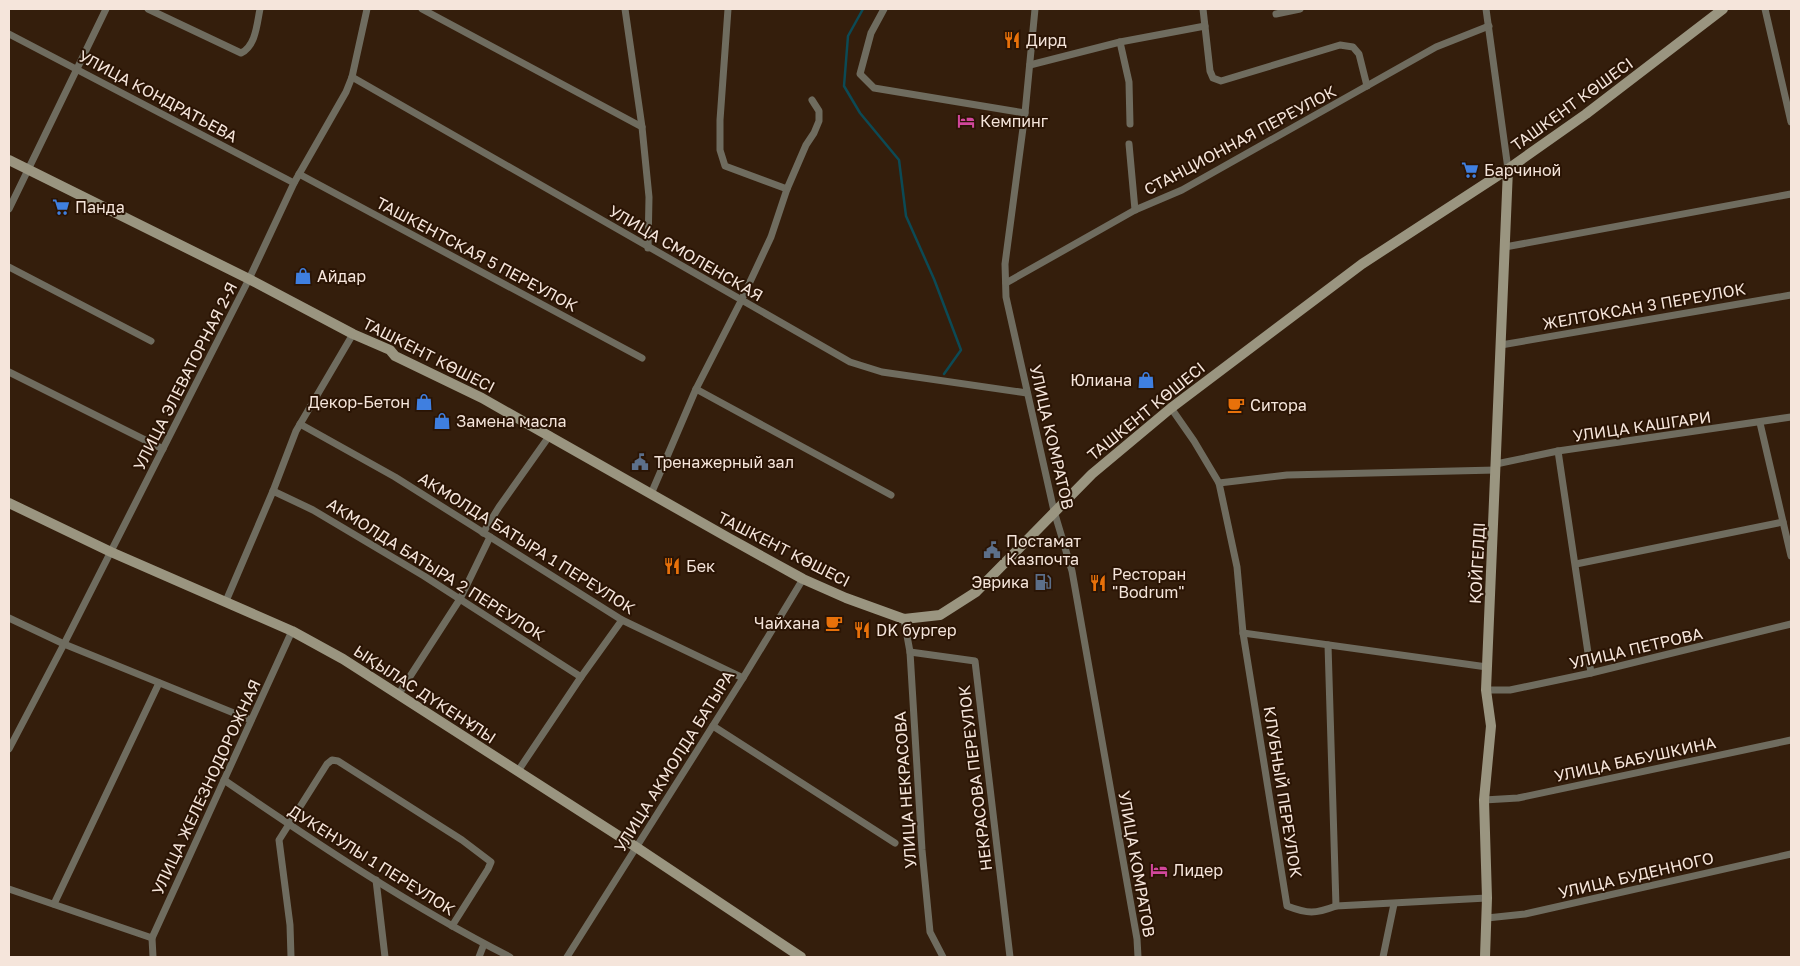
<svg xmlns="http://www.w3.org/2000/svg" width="1800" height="966" viewBox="0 0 1800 966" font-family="'Golos Text',sans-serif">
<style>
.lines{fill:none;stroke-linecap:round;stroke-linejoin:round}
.stream{stroke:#0c4a55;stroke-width:2.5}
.street{stroke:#6f6c5f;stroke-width:7}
.secondary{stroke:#9a9580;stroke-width:10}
.labels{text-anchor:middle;stroke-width:4;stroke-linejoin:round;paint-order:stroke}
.poi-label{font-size:16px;fill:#f5e5db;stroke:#2a1404;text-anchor:start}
.street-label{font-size:16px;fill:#f5e5db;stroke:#2a1404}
</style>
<rect width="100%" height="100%" fill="#341e0c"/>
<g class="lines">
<path class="stream" d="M863 9 848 36 844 86 860 113 899 160 906 216 934 279 961 350 944 374"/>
<g class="street">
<path d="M148 9 241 53C256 46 257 23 260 9"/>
<path d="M422 9 642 127"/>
<path d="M625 9 642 127 649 197 648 248"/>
<path d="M728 9 720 120V150L725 166 787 189"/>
<path d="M884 9 871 33 860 74 874 88 1025 113"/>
<path d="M1035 9 1025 113 1005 264 1006 297 1054 511 1072 571 1137 939 1138 957"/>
<path d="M1203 9 1210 71 1213 78 1221 81 1340 45 1353 47 1359 54 1367 86"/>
<path d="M1486 9 1508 169"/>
<path d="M1765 9 1791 122"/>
<path d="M1276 14 1300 9"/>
<path d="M9 34 294 183"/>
<path d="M1120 42 1129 82 1130 124"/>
<path d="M1030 65 1120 42 1205 26"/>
<path d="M352 77 850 362 882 372 1027 393"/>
<path d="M1129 144 1135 210"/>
<path d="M299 174 642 358"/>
<path d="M9 209 106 9"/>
<path d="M1505 247 1791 194"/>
<path d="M9 267 151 341"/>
<path d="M1006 283 1135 210 1182 190 1436 47 1489 26"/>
<path d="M1501 345 1791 295"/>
<path d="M9 372 163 449"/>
<path d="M696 389 891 495"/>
<path d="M1171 408 1194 441 1219 483 1237 567 1243 633 1287 906C1308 914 1315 914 1336 906L1487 898"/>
<path d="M1760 423 1791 556"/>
<path d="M300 424 395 477 622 620 743 678"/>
<path d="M1558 451 1591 673"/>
<path d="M1496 464 1558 451 1791 417"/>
<path d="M1219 483 1287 475 1496 470"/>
<path d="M273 491 313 510 424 576 581 677"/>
<path d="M651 494 696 389 741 301 771 237 787 189 806 145 814 133 819 121V111L812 100"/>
<path d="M483 533 499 507 550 435"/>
<path d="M1576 564 1783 522"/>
<path d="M226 601 273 491 296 431 353 334"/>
<path d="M9 618 64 644 251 720"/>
<path d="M904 619 910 652 922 850 930 932 943 957"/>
<path d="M1243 633 1487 667"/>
<path d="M1328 645 1336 906"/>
<path d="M910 652 975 661 1010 957"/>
<path d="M1486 690H1510L1591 673 1791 624"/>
<path d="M398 695 460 599 490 537"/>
<path d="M713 726 895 843"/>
<path d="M9 749 64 644 249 279 294 183 346 92 352 77 367 9"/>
<path d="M518 771 581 677 622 620"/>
<path d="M224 780C316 843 410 906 510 957"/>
<path d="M1484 800 1518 798 1791 740"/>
<path d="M376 880 385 957"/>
<path d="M9 889 152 938"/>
<path d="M54 904 159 683"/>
<path d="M1487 918 1525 914 1791 854"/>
<path d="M153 957 152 938 292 631"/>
<path d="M291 957 290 925 279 840 327 764 332 760 338 761 462 840 491 862 488 869 452 926"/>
<path d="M479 957 484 944"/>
<path d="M567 957 743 678 803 579"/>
<path d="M1383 957 1394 904"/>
</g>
<g class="secondary">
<path d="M9 160 249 279 353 334 390 350 395 356 482 398 727 537 803 579 846 598 904 619 940 615 976 592 1092 474 1171 408 1362 264 1508 169 1586 114 1723 9"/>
<path d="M9 503 111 552 292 631 343 659 636 847 801 957"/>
<path d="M1485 957 1487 898 1484 800 1491 726 1486 690 1508 169"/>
</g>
</g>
<defs>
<g id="restaurant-bare" transform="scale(1.35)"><path d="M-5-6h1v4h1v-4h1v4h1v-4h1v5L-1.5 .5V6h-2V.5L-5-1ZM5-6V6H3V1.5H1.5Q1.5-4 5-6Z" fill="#e8710a" stroke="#2a1404" stroke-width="2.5" paint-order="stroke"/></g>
<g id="hotel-bare" transform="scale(1.35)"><path d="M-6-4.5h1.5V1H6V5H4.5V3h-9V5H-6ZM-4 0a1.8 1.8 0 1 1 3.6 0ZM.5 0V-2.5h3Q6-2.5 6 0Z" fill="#d1479c" stroke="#2a1404" stroke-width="2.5" paint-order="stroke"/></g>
<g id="supermarket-bare" transform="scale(1.35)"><path d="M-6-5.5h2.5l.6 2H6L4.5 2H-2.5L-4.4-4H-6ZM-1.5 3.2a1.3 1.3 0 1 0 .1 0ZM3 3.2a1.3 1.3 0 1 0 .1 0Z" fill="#3f7fe0" stroke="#2a1404" stroke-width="2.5" paint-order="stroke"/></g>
<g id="shop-bare" transform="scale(1.35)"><path d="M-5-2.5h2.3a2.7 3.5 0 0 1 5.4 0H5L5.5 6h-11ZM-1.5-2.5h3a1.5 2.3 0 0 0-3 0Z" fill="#3f7fe0" stroke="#2a1404" stroke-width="2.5" paint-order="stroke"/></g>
<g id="cafe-bare" transform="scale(1.35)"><path d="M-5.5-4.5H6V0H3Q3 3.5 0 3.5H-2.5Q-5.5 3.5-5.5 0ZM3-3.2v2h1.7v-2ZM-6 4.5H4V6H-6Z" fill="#e8710a" stroke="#2a1404" stroke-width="2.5" paint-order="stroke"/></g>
<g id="civic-bare" transform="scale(1.35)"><path d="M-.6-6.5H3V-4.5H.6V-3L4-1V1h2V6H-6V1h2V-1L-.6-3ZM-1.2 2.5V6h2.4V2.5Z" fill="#5c6f8a" stroke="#2a1404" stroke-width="2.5" paint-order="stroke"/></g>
<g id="fuel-bare" transform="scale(1.35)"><path d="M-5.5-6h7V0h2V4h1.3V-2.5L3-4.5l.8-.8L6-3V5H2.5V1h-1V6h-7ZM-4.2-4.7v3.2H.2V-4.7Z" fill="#5c6f8a" stroke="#2a1404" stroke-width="2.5" paint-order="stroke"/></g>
</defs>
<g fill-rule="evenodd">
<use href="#restaurant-bare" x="1012" y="40"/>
<use href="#hotel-bare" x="966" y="121"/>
<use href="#supermarket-bare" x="1470" y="170"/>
<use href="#supermarket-bare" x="61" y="207"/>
<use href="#shop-bare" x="303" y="276"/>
<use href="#shop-bare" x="1146" y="380"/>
<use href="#shop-bare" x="424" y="402"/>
<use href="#cafe-bare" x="1236" y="405"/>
<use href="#shop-bare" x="442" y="421"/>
<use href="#civic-bare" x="640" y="462"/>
<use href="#civic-bare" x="992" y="550"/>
<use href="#restaurant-bare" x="672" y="566"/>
<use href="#fuel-bare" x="1043" y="582"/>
<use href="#restaurant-bare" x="1098" y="583"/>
<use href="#cafe-bare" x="834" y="623"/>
<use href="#restaurant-bare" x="862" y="630"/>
<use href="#hotel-bare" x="1159" y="870"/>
</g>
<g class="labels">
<g class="poi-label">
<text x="1026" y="46">Дирд</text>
<text x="980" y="127">Кемпинг</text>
<text x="1484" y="176">Барчиной</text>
<text x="75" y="213">Панда</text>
<text x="317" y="282">Айдар</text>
<text x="1132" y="386" text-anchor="end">Юлиана</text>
<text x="410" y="408" text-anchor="end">Декор-Бетон</text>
<text x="1250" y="411">Ситора</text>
<text x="456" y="427">Замена масла</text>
<text x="654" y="468">Тренажерный зал</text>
<text x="1006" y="547">Постамат<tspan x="1006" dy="18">Казпочта</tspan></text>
<text x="686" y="572">Бек</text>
<text x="1112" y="580">Ресторан<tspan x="1112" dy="18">"Bodrum"</tspan></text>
<text x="1029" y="588" text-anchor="end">Эврика</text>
<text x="820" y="629" text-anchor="end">Чайхана</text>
<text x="876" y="636">DK бургер</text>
<text x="1173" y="876">Лидер</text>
</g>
<g class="street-label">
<text transform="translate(158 96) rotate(28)" y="6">УЛИЦА КОНДРАТЬЕВА</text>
<text transform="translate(1572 104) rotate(-36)" y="6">ТАШКЕНТ КӨШЕСІ</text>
<text transform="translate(1240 140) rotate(-28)" y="6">СТАНЦИОННАЯ ПЕРЕУЛОК</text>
<text transform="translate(686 253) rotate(30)" y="6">УЛИЦА СМОЛЕНСКАЯ</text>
<text transform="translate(477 254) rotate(28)" y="6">ТАШКЕНТСКАЯ 5 ПЕРЕУЛОК</text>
<text transform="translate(1644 306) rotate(-10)" y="6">ЖЕЛТОКСАН 3 ПЕРЕУЛОК</text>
<text transform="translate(429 355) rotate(27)" y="6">ТАШКЕНТ КӨШЕСІ</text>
<text transform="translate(185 376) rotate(-63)" y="6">УЛИЦА ЭЛЕВАТОРНАЯ 2-Я</text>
<text transform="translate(1146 411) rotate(-39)" y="6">ТАШКЕНТ КӨШЕСІ</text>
<text transform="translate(1642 426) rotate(-8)" y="6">УЛИЦА КАШГАРИ</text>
<text transform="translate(1052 437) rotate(77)" y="6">УЛИЦА КОМРАТОВ</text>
<text transform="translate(527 543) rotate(32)" y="6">АКМОЛДА БАТЫРА 1 ПЕРЕУЛОК</text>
<text transform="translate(784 549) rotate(27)" y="6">ТАШКЕНТ КӨШЕСІ</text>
<text transform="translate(1477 563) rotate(-87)" y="6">ҚОЙГЕЛДІ</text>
<text transform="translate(436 569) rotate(32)" y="6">АКМОЛДА БАТЫРА 2 ПЕРЕУЛОК</text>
<text transform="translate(1636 648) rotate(-13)" y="6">УЛИЦА ПЕТРОВА</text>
<text transform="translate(425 694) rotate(33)" y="6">ЫҚЫЛАС ДҮКЕНҰЛЫ</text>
<text transform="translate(1635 759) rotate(-12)" y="6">УЛИЦА БАБУШКИНА</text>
<text transform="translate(674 761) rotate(-58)" y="6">УЛИЦА АКМОЛДА БАТЫРА</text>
<text transform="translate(975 778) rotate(-97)" y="6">НЕКРАСОВА ПЕРЕУЛОК</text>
<text transform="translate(206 787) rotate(-65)" y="6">УЛИЦА ЖЕЛЕЗНОДОРОЖНАЯ</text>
<text transform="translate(905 790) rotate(-94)" y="6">УЛИЦА НЕКРАСОВА</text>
<text transform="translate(1283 792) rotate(81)" y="6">КЛУБНЫЙ ПЕРЕУЛОК</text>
<text transform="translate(372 860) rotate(32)" y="6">ДУКЕНУЛЫ 1 ПЕРЕУЛОК</text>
<text transform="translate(1137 864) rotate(80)" y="6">УЛИЦА КОМРАТОВ</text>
<text transform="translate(1636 875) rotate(-13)" y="6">УЛИЦА БУДЕННОГО</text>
</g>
</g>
<rect width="1800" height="966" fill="none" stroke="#f5e5db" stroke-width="20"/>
</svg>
